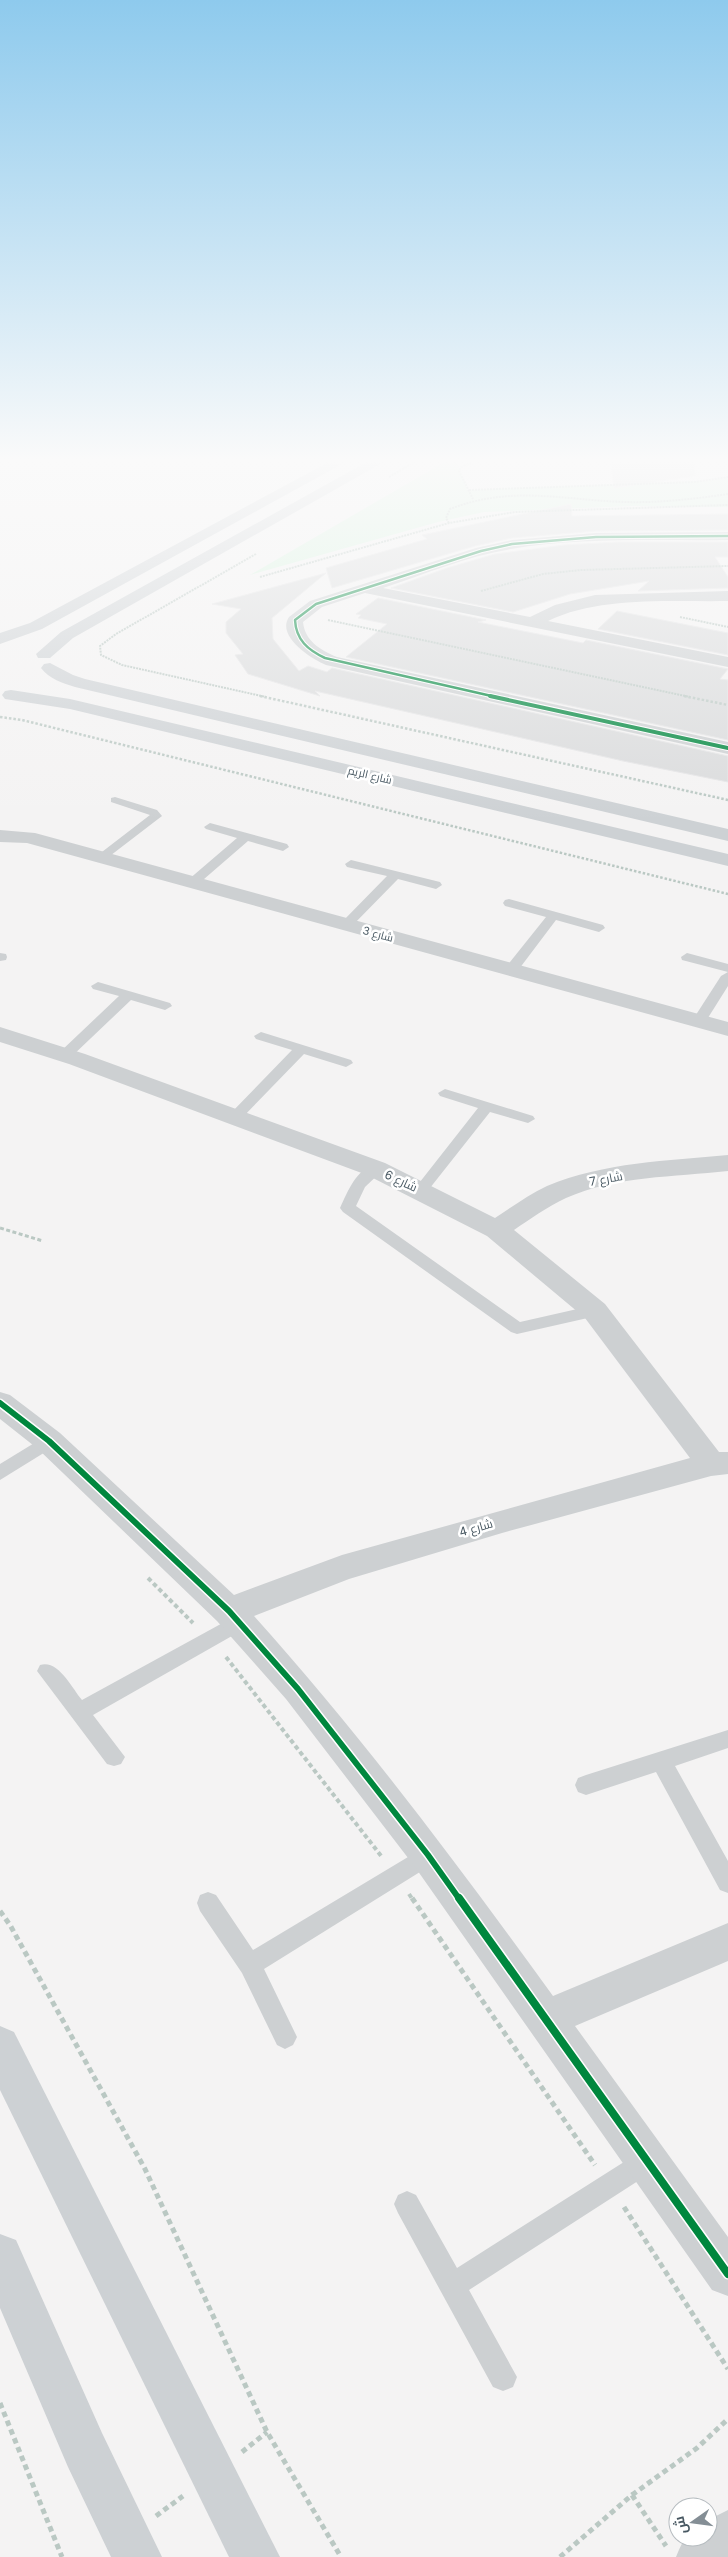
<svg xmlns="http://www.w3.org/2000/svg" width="728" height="2557" viewBox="0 0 728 2557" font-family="Inter,Cairo,sans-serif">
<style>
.green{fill:#d7f4df}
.building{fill:#dadbdc;stroke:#e5e5e6}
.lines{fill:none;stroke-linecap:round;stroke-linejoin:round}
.path-far4{stroke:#bac8c3;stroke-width:2;stroke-dasharray:2 1;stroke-linecap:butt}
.path-far3{stroke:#bac8c3;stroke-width:2.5;stroke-dasharray:2.5 2;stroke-linecap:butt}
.path-far2{stroke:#bac8c3;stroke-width:3;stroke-dasharray:4 2.5;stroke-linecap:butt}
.path-far1{stroke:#bac8c3;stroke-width:4;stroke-dasharray:4.5 3;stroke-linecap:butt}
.path{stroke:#bac8c3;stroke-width:5;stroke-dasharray:5.5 4;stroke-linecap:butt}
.lane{fill:#cdd0d2;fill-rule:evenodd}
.street{fill:#cdd0d2;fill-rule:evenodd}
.secondary{fill:#cdd1d4;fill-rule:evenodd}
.cycleway-far3-casing{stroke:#fff;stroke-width:4.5}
.cycleway-far2-casing{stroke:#fff;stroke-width:6}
.cycleway-far1-casing{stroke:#fff;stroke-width:9}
.cycleway-casing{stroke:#fff;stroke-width:11}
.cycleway-far3{stroke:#00873e;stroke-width:2.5}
.cycleway-far2{stroke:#00873e;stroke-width:4}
.cycleway-far1{stroke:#00873e;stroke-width:6}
.cycleway{stroke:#00873e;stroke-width:8}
.labels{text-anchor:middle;stroke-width:5;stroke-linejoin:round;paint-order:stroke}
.far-street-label{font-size:11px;fill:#485862;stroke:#fff}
.street-label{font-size:12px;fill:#485862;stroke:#fff}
</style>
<rect width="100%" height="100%" fill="#f4f3f3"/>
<path class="green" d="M443 463H457L467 490 703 481 728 478V507L633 506 484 512 438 522 250 575Z"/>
<g class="building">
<path d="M694 463 695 476 614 488 611 464Z"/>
<path d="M571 504 572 516 728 514V530L596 531 512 538 475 546 332 588 326 568 427 539 422 535Z"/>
<path d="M619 542H728V557H715L728 577V588L638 591 649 581 570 594 513 612 391 588 447 568 495 554 564 545Z"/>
<path d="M326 573 272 618 273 639 299 671 308 666 327 672 332 668 728 756V782L623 761 315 691 320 696 248 674 235 655 243 654 226 633V622L241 609 212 604Z"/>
<path d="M378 598 486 620 478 622 583 643 586 640 728 669 720 679 728 680V740L346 657 387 624 358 618 361 615 356 614Z"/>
<path d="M617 611 728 633V655L598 629Z"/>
</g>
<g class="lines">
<g class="path-far4">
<path d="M471 463 461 467 459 471 473 499"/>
<path d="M389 477 413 463"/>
<path d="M469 490 695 482 728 477"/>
<path d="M449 523 446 518 450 509C512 485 561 500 625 502 659 503 694 499 728 494"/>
<path d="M256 554 116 634 100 646 101 655 122 665 266 697"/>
<path d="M260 577 449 523 515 512 728 505"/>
<path d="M481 591 543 574 581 570 728 566"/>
<path d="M680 617 728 627"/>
<path d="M328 620 690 697"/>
</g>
<g class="path-far3">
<path d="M260 696 728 800"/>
<path d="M684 696 728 705"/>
<path d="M0 717 22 720 728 894"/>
</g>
<path class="path-far2" d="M0 1228 43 1241"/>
<g class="path-far1">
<path d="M148 1578 193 1623"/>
<path d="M226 1657 382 1857"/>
<path d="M409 1894 413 1900"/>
</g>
<g class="path">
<path d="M412 1898 595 2165"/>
<path d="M0 1911 10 1925 145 2169 267 2432 341 2557"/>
<path d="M624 2207 728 2369"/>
<path d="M0 2403 62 2557"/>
<path d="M242 2452 267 2432"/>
<path d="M632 2495 697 2448 728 2419"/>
<path d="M156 2516 183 2496"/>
<path d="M560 2557 632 2495 666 2546"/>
</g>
<g class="lane">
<path d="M115 797 157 810 162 816 102 862 98 861V855L150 815 111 802V798Z"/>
<path d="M210 823 287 844 289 847 283 851 248 841 196 886H188L186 883 188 880 237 838 206 829 204 827Z"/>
<path d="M351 860 440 882 442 885 436 889 398 879 350 928H342L340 925 342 922 387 876 347 867 345 864Z"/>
<path d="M509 899 603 925 605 928 599 932 556 920 516 973H506L504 970 506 967 546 917 505 906 503 903 505 900Z"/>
<path d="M0 953 6 954 7 957 6 960 0 961Z"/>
<path d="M687 953 728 964V972L682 960 681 957Z"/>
<path d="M728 972V986L706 1021 704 1024H694L692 1021 721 976Z"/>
<path d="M98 982 170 1003 172 1006 165 1010 131 1000 70 1058H60L58 1055 60 1052 119 996 93 989 91 986Z"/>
<path d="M261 1032 351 1060 353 1063 346 1067 304 1054 240 1120H230L228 1117 230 1114 292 1050 256 1039 254 1036Z"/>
<path d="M445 1089 533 1116 535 1119 528 1123 490 1112 426 1193H416L413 1190 416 1187 478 1108 440 1096 438 1093Z"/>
<path d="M376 1164 384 1169 365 1187 356 1206 520 1322 595 1305 601 1307 603 1311 601 1315 517 1334 511 1332 343 1212 340 1208C348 1191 356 1169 376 1164Z"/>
<path d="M49 1434 55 1436 58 1441 55 1446 0 1480V1464Z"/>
<path d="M239 1614 246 1616 249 1622 246 1628 93 1715 125 1757 121 1764 114 1766 107 1764 37 1671 40 1665C58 1659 72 1688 82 1700Z"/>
<path d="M728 1730V1748L675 1766 728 1861V1893L720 1890 656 1772 586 1795 578 1792 575 1785 578 1778 586 1775Z"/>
<path d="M428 1845 436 1848 439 1855 436 1862 264 1969 297 2037 293 2045 285 2049 277 2045 242 1973 200 1911 197 1903 200 1895 208 1892 216 1895 253 1950Z"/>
<path d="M646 2148 655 2152 659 2161 655 2170 469 2290 517 2377 513 2387 503 2391 493 2387 398 2213 394 2204 398 2195 407 2191 416 2195 457 2268Z"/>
</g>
<g class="street">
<path d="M728 532V540C659 541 578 537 511 549 467 556 425 574 383 588L530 617 555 605 595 595 728 591V601C671 602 599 596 548 621L728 657V667L365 593 322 607 303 622C305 641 320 650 337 657L728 742V754L326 665C311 659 276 636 289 617L310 601 476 548 512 540 596 533Z"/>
<path d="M0 830 35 833 728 1022V1036L27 843 0 842Z"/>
<path d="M0 1027 85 1054 385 1163 495 1218C512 1207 528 1195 547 1186 604 1162 668 1161 728 1155V1171C674 1177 616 1176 566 1198 547 1207 530 1219 514 1230L605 1304 719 1452H728V1474L711 1476 502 1533 349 1579 254 1616C362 1736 458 1865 553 1996L728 1923V1961L575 2026 728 2237V2296L712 2290 415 1867 286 1699 217 1621 38 1449 0 1419V1392L10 1395 60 1433 234 1595 342 1555 690 1458 585 1318 487 1236 367 1175 69 1064 0 1042Z"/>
<path d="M728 2510V2557H676C685 2535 685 2537 708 2537V2520Z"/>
</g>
<g class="secondary">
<path d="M327 463 342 464 42 629 0 644V633L30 623Z"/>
<path d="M365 463H382L73 638 50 658H38L36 654 61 632Z"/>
<path d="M50 663 73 675 85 679 728 829V841L75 687C63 683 49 679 41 668L44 664Z"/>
<path d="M11 690 70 699 728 854V866L70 709 5 699 2 695 5 691Z"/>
<path d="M0 2026 14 2032 280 2557H229L0 2090Z"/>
<path d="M0 2234 16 2240 102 2433 162 2557H111L68 2467 0 2308Z"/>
</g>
<g class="cycleway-far3-casing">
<path id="cycleway-far3" d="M496 697 325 658C308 650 296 640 295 620L316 604 481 551 512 544 596 537 728 536"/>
</g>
<g class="cycleway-far2-casing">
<path id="cycleway-far2" d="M490 696 728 748"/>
</g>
<g class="cycleway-far1-casing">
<path id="cycleway-far1" d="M0 1403 49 1441 229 1611 298 1689 428 1855 460 1900"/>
</g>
<g class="cycleway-casing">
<path id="cycleway" d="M459 1898 728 2274"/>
</g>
<use href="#cycleway-far3" class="cycleway-far3"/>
<use href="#cycleway-far2" class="cycleway-far2"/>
<use href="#cycleway-far1" class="cycleway-far1"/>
<use href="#cycleway" class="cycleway"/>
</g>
<linearGradient id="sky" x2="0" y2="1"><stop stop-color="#8ecaed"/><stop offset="0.56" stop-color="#fafafa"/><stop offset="1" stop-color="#fafafa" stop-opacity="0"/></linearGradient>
<rect width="728" height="821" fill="url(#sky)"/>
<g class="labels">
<g class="far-street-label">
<text transform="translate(370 775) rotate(13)" y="4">شارع الريم</text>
<text transform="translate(378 934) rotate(15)" y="4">شارع 3</text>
</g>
<g class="street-label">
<text transform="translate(606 1179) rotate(-11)" y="4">شارع 7</text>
<text transform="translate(401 1181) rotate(25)" y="4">شارع 6</text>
<text transform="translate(476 1528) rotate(-16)" y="4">شارع 4</text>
</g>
</g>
<g transform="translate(693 2522) rotate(256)"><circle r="24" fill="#ffffff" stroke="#b6bcc0"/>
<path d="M0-4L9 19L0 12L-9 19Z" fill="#848e95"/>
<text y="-8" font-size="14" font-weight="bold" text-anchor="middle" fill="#485862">ش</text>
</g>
</svg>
